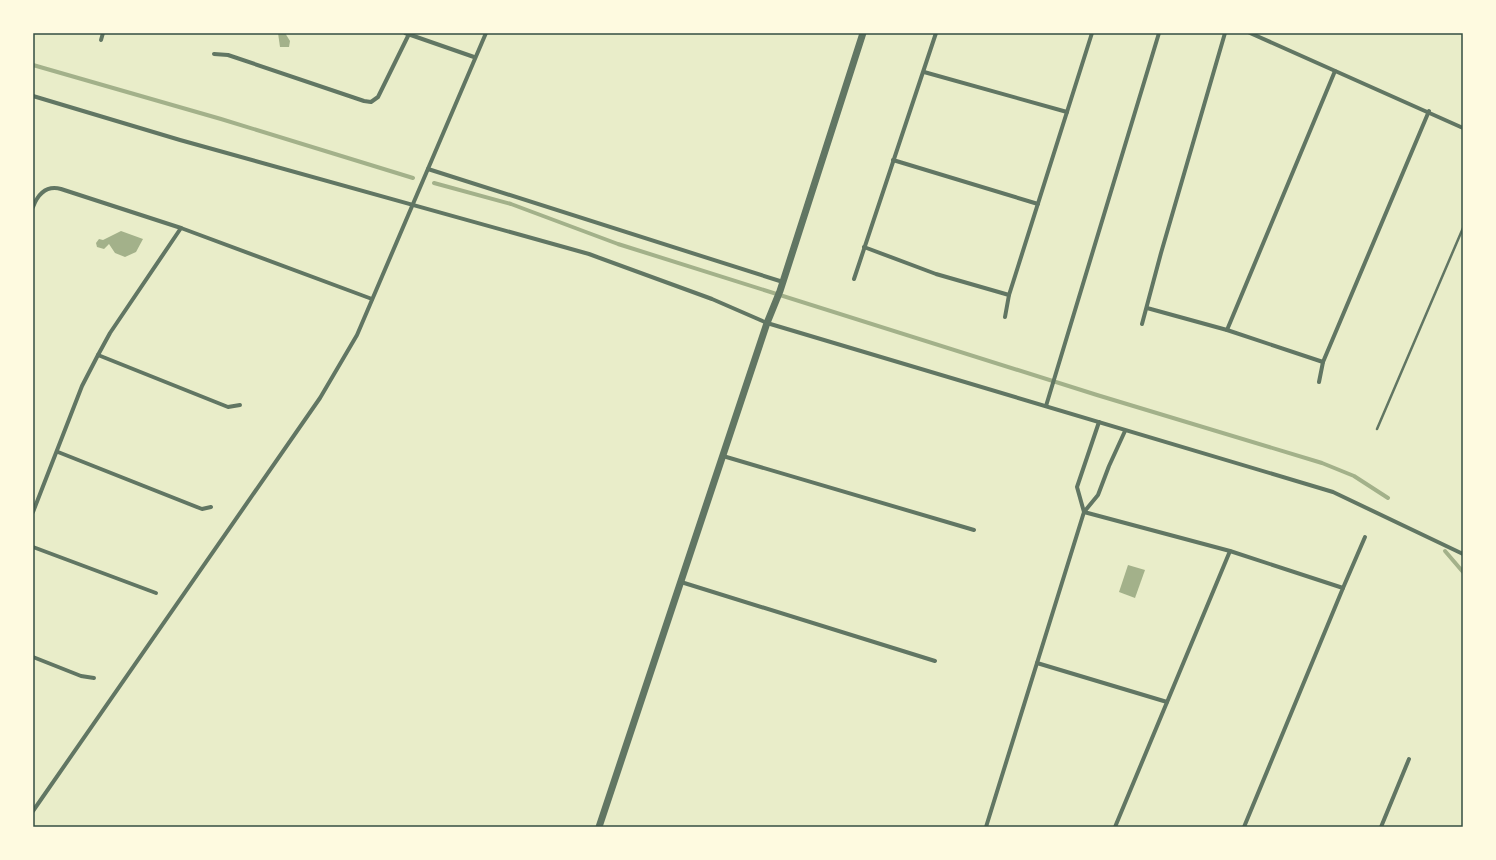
<svg xmlns="http://www.w3.org/2000/svg" width="1496" height="860" viewBox="0 0 1496 860" font-family="'Archivo Narrow',sans-serif">
<style>
.water{fill:#a3b18a}
.lines{fill:none;stroke-linecap:round;stroke-linejoin:round}
.stream{stroke:#a3b18a;stroke-width:4}
.service{stroke:#617663;stroke-width:2.5}
.minor{stroke:#617663;stroke-width:4}
.tertiary{stroke:#617663;stroke-width:7}
.neatline{fill:none;stroke:#344e41;stroke-width:1.5}
</style>
<rect width="100%" height="100%" fill="#e9edc9"/>
<g class="water">
<path d="M278 33H285L290 41 289 47H280Z"/>
<path d="M121 231 143 239 136 252 125 257 115 253 109 244 104 249 97 247 96 243 99 239 103 240Z"/>
<path d="M1128 565 1145 570 1135 598 1119 592Z"/>
</g>
<g class="lines">
<g class="stream">
<path d="M33 65 221 119 413 178"/>
<path d="M434 183 511 204 618 244 1097 395 1322 463 1354 476 1388 498"/>
<path d="M1445 551 1463 572"/>
</g>
<path class="service" d="M1377 429 1463 228"/>
<g class="minor">
<path d="M405 33 474 57"/>
<path d="M1250 33 1463 128"/>
<path d="M101 40 103 33"/>
<path d="M214 54 228 55 364 101 371 102 378 97 409 34"/>
<path d="M924 72 1067 112"/>
<path d="M33 96 180 140 589 254 712 299 767 323 1333 492 1463 554"/>
<path d="M893 160 1038 204"/>
<path d="M428 169 783 282"/>
<path d="M33 207C38 194 46 185 61 189L181 228 372 299"/>
<path d="M864 247 936 274 1009 295"/>
<path d="M854 279 936 33"/>
<path d="M1147 308 1227 330 1323 362"/>
<path d="M1005 317 1009 295 1092 33"/>
<path d="M1142 324 1161 253 1225 33"/>
<path d="M1227 330 1335 71"/>
<path d="M98 355 228 407 240 405"/>
<path d="M1319 382 1323 362 1429 111"/>
<path d="M1046 406 1159 33"/>
<path d="M58 452 202 509 211 507"/>
<path d="M723 456 974 530"/>
<path d="M33 512 82 386 98 355 110 333 181 228"/>
<path d="M1084 512 1230 551 1343 588 1244 827"/>
<path d="M1084 512 1077 487 1099 422"/>
<path d="M33 547 156 593"/>
<path d="M681 582 935 661"/>
<path d="M1343 588 1365 537"/>
<path d="M33 657 81 676 94 678"/>
<path d="M1037 663 1167 702"/>
<path d="M33 811 320 398 357 335 486 33"/>
<path d="M986 827 1084 512 1098 495 1109 466 1125 431"/>
<path d="M1115 827 1230 551"/>
<path d="M1381 827 1409 759"/>
</g>
<path class="tertiary" d="M599 827 767 323 780 291 863 33"/>
</g>
<rect width="1496" height="860" fill="none" stroke="#fefae0" stroke-width="68"/>
<rect x="34" y="34" width="1428" height="792" class="neatline"/>
</svg>
